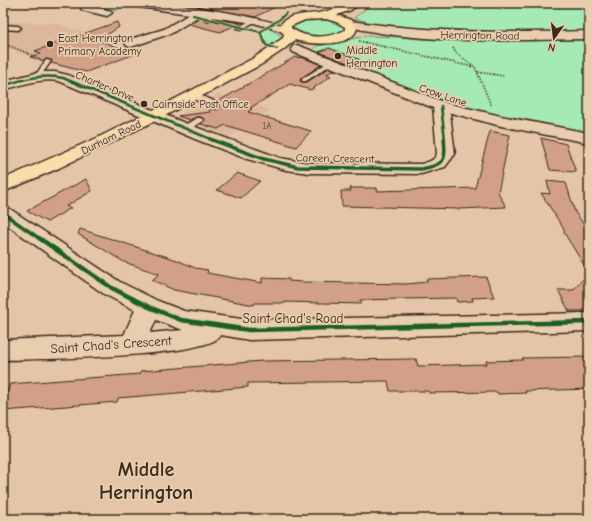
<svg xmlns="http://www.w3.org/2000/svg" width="592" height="522" viewBox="0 0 592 522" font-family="'Comic Neue',sans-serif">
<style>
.built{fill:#dcb79b}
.green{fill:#a5e9b4;stroke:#708a69}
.building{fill:#d1a086;stroke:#3b2a1e}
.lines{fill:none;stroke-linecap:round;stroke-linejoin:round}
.service-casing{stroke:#3b2a1e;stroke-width:3}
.minor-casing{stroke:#3b2a1e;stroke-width:3}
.tertiary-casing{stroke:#3b2a1e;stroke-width:3}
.secondary-casing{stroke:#3b2a1e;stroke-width:3}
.trunk-casing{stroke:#3b2a1e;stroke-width:3}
.path{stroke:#3b2a1e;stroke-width:1.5;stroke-dasharray:1.5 1.5;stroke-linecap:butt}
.service{fill:#e8cdaf;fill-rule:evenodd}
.minor{fill:#e8cdaf;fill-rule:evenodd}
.tertiary{fill:#e8cdaf;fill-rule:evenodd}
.secondary{fill:#e8cdaf;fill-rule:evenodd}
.trunk{fill:#f9ddab;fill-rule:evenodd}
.cycleway-far3-casing{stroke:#e8cdaf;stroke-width:3.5}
.cycleway-far2-casing{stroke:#e8cdaf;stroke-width:4}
.cycleway-far1-casing{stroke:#e8cdaf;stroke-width:5.5}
.cycleway-casing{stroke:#e8cdaf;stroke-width:7}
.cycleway-far3{stroke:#1b5e20;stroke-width:2}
.cycleway-far2{stroke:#1b5e20;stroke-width:2.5}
.cycleway-far1{stroke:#1b5e20;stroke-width:3.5}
.cycleway{stroke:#1b5e20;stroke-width:4.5}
.poi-dot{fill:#3b2a1e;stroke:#e8cdaf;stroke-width:1.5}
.labels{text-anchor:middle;stroke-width:3.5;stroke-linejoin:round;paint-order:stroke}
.far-number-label{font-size:9px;fill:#604838}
.far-street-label{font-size:11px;fill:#3b2a1e;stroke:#e8cdaf}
.far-poi-label{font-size:11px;fill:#3b2a1e;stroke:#e8cdaf;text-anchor:start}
.street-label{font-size:13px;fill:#3b2a1e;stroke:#e8cdaf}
.near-district-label{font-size:20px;font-weight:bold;fill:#3b2a1e;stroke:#e8cdaf}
</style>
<rect width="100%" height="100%" fill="#e5c5a8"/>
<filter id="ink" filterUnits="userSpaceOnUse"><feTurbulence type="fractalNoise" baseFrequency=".025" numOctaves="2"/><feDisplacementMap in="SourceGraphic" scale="8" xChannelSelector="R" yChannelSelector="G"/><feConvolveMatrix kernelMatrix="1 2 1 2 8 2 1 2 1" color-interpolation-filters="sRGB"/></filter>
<g filter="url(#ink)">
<g class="built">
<path d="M3 22 54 23 109 39 53 62 50 65 42 66 45 62 8 49 3 51Z"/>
<path d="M218 94 270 110 227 138 172 119Z"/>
</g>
<g class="green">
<path d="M100 3H128L115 11 92 8Z"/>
<path d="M373 3H589V33C514 33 426 41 354 18Z"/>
<path d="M309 19C324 19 334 17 346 28L343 32C324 37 312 39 293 30L292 28 295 23Z"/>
<path d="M268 28 281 35 282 39 274 46 266 45 261 33Z"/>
<path d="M366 36 508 40 589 39V135L450 106 348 65 359 59 329 48 317 53 312 50 317 46Z"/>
</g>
<g class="building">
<path d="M202 3H237L275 7 255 17 197 6Z"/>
<path d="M200 17 204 18 205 22 210 21 213 19 241 23 220 32 189 24Z"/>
<path d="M117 22 119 27 99 40 135 54 86 72 51 63V60L46 59 44 61 30 57 41 53 35 51Z"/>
<path d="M329 48 360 60 350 64 319 52Z"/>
<path d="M295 57 304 58 321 65 301 78 300 81 302 82H307L329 68 335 70 326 74 331 76 311 90 290 84 250 108 252 109 248 112 311 131 296 147 225 125 218 129 201 124 205 120 201 117H196L190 120 178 116 210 112 208 107 210 106 211 109 218 110 220 107 217 102Z"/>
<path d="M490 131 510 135 498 192 506 207 459 209 342 206 341 191H351L350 188H377V191L475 188Z"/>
<path d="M541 138 566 144 576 172 550 170Z"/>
<path d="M237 173 260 181 241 198 217 190Z"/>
<path d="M86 179 92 191 66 206 71 208 47 222 27 211Z"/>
<path d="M547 181 566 183 575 212 589 232V311H569L558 290H573L589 273 563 231H565L541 193 550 194Z"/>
<path d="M80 229 177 260 195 268 208 270 207 273 262 283V278L289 279V281L302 282 407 284 427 282 426 279 486 277 494 297 472 298 473 301 457 302 456 298 402 299 360 300 361 304 285 302V303H255L254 305 174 290 152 280 159 274 124 262 78 234Z"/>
<path d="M589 357V389L525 391 526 393 498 394 497 392 429 393 428 391H390L388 381 248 383V387L118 398 117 402 3 411V403L10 384 140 374 141 371 262 361 416 359 418 366 487 364 486 361 523 360 522 358Z"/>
</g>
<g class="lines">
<g class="service-casing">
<g id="service">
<path d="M5 3H12L3 9V5Z"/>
<path d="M214 12 216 13V15L209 20H205V18Z"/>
<path d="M253 19 258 20 242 29 237 28Z"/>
<path d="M3 25 18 26 21 28 18 30 3 29Z"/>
<path d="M46 60 51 61 40 77H36L35 76Z"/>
<path d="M330 61 335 62 306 81H302V79Z"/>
<path d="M189 94C197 94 215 99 219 106L218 108H212L211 105 189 98Z"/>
<path d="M197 118H200L204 120 187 131H181V127Z"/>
</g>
</g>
<g class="minor-casing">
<g id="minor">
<path d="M88 3H102L96 7 111 11 112 13 107 16 82 10 81 8Z"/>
<path d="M198 9 203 12 202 14 172 33 131 47 127 46 125 43 127 40 164 29Z"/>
<path d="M40 72H55L68 75 187 124 280 158 309 163 421 164C428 162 434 161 437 154L433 106 436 103 441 101 446 103 449 106 455 154 445 167 421 174 309 173 286 170 247 159 195 139 59 81C39 78 23 85 3 90V81Z"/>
<path d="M3 207 10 209 120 282 158 301 184 311 249 320 589 313V331L249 340 221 335C209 358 35 359 3 360V340L124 335 135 310 104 294 3 222ZM156 320 183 330 150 333Z"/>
</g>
</g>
<g class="tertiary-casing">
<g id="tertiary">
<path d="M127 3C179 3 239 12 289 27L291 29 289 31 285 32 254 23 132 6Z"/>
<path d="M297 45 446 103 501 116 589 133V143L501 126 436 109 293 52 291 49 293 46Z"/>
</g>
</g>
<g class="secondary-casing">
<path id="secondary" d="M350 21C429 33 509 33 589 31V39C512 40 420 45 346 26L344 24 346 22Z"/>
</g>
<g class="trunk-casing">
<path id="trunk" d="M349 3H361L351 10 337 15 351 20 357 28C352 49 309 44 295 40L283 50 262 64 157 120 59 168 3 192V179L97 138 171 101 252 59 283 38 284 34 279 29C283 13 305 15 318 13 329 11 339 8 349 3ZM326 19 336 22 345 27V30C328 39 306 39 291 28V26L305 20Z"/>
</g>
<g class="path">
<path d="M359 41 473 67"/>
<path d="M3 44 9 46"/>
<path d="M3 48 10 46 37 57"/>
<path d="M453 48 456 53 475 67 491 105"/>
<path d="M478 72 504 76"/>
</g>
<use href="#service" class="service"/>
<use href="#minor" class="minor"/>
<use href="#tertiary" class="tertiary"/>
<use href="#secondary" class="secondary"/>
<use href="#trunk" class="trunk"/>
<g class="cycleway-far3-casing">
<g id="cycleway-far3">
<path d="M193 15 260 32"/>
<path d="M277 49 266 45 260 32 280 19 286 13"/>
</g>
</g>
<g class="cycleway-far2-casing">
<g id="cycleway-far2">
<path d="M3 86C23 79 42 74 63 78L213 140"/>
<path d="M441 106 445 140"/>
</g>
</g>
<g class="cycleway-far1-casing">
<g id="cycleway-far1">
<path d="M210 139 264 159 298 167 421 169C444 165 447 161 444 139"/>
<path d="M3 213 40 239"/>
</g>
</g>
<g class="cycleway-casing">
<path id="cycleway" d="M39 238 112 288 149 307 181 320 249 330 589 322"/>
</g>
<use href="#cycleway-far3" class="cycleway-far3"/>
<use href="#cycleway-far2" class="cycleway-far2"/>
<use href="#cycleway-far1" class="cycleway-far1"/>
<use href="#cycleway" class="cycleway"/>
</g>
</g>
<g class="poi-dot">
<circle cx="50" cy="44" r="4"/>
<circle cx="338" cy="56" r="4"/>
<circle cx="144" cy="104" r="4"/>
</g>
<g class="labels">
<g class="far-number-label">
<text x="267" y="129">1A</text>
</g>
<g class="far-street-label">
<text transform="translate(480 35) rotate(1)" y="4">Herrington Road</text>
<text transform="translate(105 86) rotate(23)" y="4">Charter Drive</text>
<text transform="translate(443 95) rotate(19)" y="4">Crow Lane</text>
<text transform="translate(111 137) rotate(-26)" y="4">Durham Road</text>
<text transform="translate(335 158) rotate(1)" y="4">Careen Crescent</text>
</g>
<g class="far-poi-label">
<text x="58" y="42">East Herrington<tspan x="58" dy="13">Primary Academy</tspan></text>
<text x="346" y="54">Middle<tspan x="346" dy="13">Herrington</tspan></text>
<text x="152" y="108">Cairnside Post Office</text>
</g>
<g class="street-label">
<text x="293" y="323">Saint Chad's Road</text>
<text transform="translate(111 344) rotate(-4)" y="5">Saint Chad's Crescent</text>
</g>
<g class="near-district-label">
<text x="146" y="476">Middle<tspan x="146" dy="23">Herrington</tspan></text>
</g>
</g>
<rect width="592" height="522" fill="none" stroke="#e8cdaf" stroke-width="16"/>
<rect x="8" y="8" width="576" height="506" fill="none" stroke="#3b2a1e" stroke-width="1.5" filter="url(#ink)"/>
<g transform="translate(554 38) rotate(194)" stroke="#e8cdaf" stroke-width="3" paint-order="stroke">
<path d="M0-3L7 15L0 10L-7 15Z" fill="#3b2a1e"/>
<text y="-6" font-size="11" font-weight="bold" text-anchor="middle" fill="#3b2a1e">N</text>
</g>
</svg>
